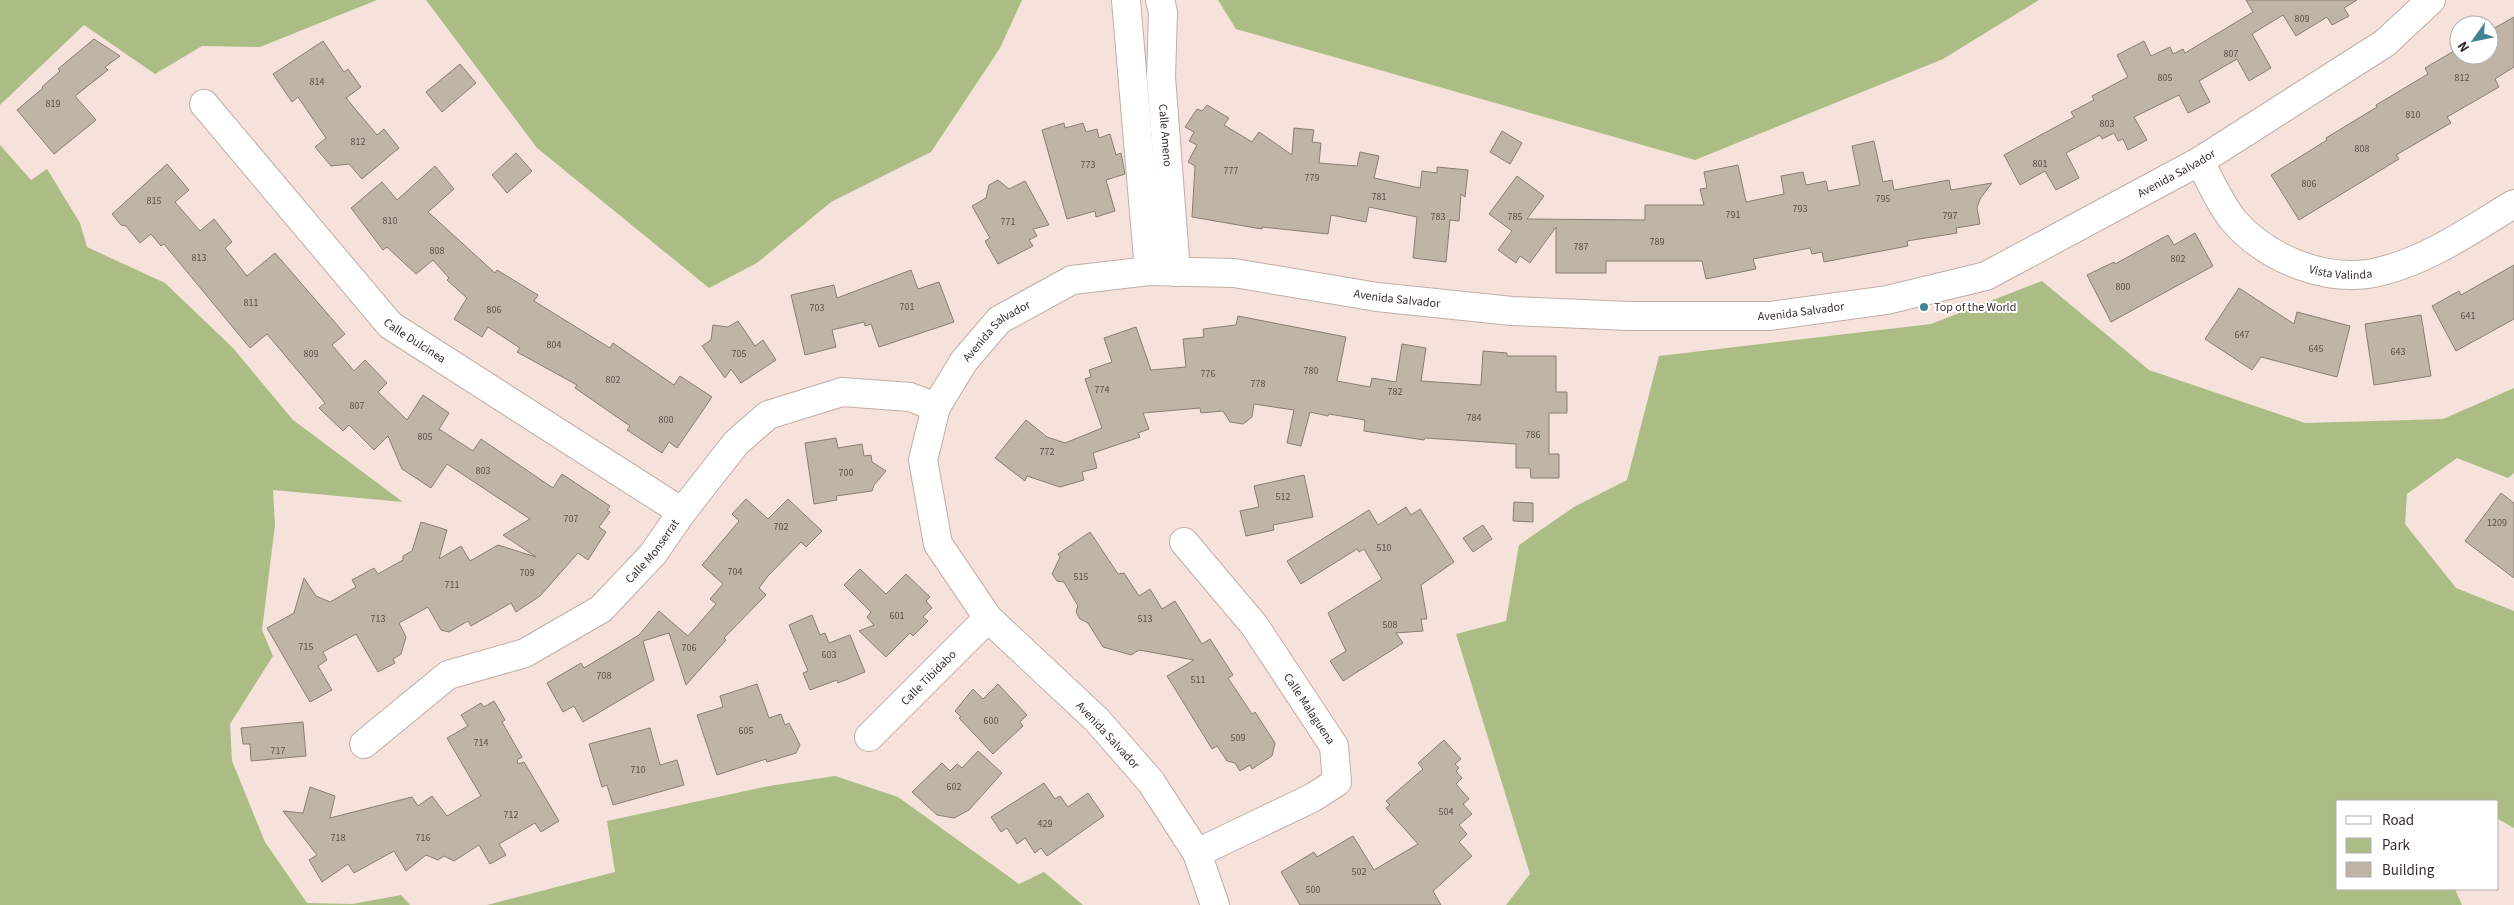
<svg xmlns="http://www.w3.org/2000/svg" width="2514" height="905" viewBox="0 0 2514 905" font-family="'Source Sans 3',sans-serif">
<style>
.green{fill:#abbd84}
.building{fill:#bfb4a5;stroke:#897f71}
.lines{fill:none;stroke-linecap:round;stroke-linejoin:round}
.minor-casing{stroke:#c0aea6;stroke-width:30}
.minor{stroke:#fff;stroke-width:28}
.poi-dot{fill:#418494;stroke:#fff;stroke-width:2}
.labels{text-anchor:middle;stroke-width:4;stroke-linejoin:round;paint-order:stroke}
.number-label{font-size:10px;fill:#59514b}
.street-label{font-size:12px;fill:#37302d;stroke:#fff}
.poi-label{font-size:12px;fill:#37302d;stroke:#fff;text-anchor:start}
</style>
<rect width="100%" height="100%" fill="#f5e2da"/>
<g class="green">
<path d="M0 0H377L260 47 202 46 155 74 84 25 0 105Z"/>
<path d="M426 0H1022L1000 48 931 152 831 202 757 263 709 288 537 148Z"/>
<path d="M1218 0H2039L1943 59 1695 160 1236 29Z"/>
<path d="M0 145 31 180 47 169 80 223 87 247 165 283 233 348 293 420 403 502 273 490 275 525 262 630 273 656 230 724 232 761 265 842 307 903 352 904 401 895 410 905H0Z"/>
<path d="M2042 281 2149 370 2305 423 2443 419 2514 388V473L2508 478 2457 458 2407 494 2405 524 2456 588 2514 611V828L2498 819V801H2338V889H2455L2462 905H1506L1530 874 1456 634 1506 621 1519 545 1574 507 1627 480 1659 356 1931 324Z"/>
<path d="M835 776 898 797 1019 884 1044 872 1083 905H487L615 872 607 821 769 786Z"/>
</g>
<g class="building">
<path d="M2246 0H2357L2344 8 2349 16 2332 25 2327 17 2296 36 2283 15 2252 34 2271 68 2249 81 2237 59 2199 81 2210 102 2188 113 2179 95 2134 117 2147 140 2128 150 2123 139 2118 141 2114 133 2102 139 2100 135 2066 153 2079 178 2056 190 2045 171 2020 185 2004 155 2074 117 2071 112 2094 100 2092 96 2128 77 2117 55 2144 41 2151 56 2170 47 2173 54 2183 49 2185 53 2253 12Z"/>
<path d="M2514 17V67L2495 79 2499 87 2447 117 2451 123 2396 155 2399 159 2299 220 2271 175 2327 140 2326 138 2377 107 2376 105 2428 74 2425 68 2459 48V55H2489V31Z"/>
<path d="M94 39 120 56 105 67 108 70 75 96 96 120 54 154 17 110 43 88 42 87 60 71 58 69Z"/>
<path d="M323 41 344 72 348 69 361 87 346 98 377 135 384 129 399 148 362 179 349 164 331 166 315 147 326 138 298 97 292 102 273 74Z"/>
<path d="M460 64 476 83 442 112 426 92Z"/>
<path d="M1207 105 1229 118 1224 125 1252 142 1259 132 1292 155 1294 128 1314 130 1312 142 1321 143 1319 163 1357 166 1360 152 1379 156 1374 178 1420 188 1422 171 1437 173V167L1468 170 1465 197 1461 194 1459 221 1450 220 1446 262 1413 258 1417 217 1369 207 1366 222 1331 215 1328 234 1262 227V229L1192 217 1195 166 1188 162 1197 145 1189 141 1194 132 1185 127 1197 109 1202 111Z"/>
<path d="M1064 123 1065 128 1083 123 1086 132 1097 129 1099 138 1110 134 1116 155 1121 153 1125 174 1106 180 1115 211 1096 217 1095 211 1067 219 1042 130Z"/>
<path d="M1502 131 1522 143 1510 164 1490 152Z"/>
<path d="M1874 141 1883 182 1892 180 1894 190 1949 180 1951 190 1992 183 1980 199 1977 208 1980 224 1956 228 1957 233 1907 241 1908 246 1824 262 1822 252 1812 254 1810 248 1753 259 1756 269 1706 279 1702 261H1606V273H1556V227L1530 263 1520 256 1516 263 1498 250 1512 231 1489 214 1517 176 1544 196 1527 219 1645 220V205H1704L1700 189 1707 188 1704 172 1738 165 1746 202 1784 194 1781 176 1803 172 1806 185 1826 181 1828 191 1860 185 1852 146Z"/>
<path d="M516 153 532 171 507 193 492 175Z"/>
<path d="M167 164 189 190 175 202 200 231 214 219 232 242 225 248 247 276 275 253 345 334 332 345 354 371 365 360 387 383 378 392 407 420 423 395 449 413 439 429 473 451 481 439 553 488 562 474 610 506 607 510 610 512 599 527 606 532 588 560 578 553 540 596 516 612 511 603 471 626 468 621 449 632 441 630 428 607 399 623 406 637 401 654 393 659 395 663 378 672 356 634 323 652 327 660 318 666 332 690 310 702 267 628 294 613 304 578 316 596 330 602 356 587 352 580 374 568 378 574 403 560V556L412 551 421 522 447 530 439 559 461 546 470 561 498 545 536 557 503 535 530 519 447 464 431 488 402 469 388 436 374 450 349 425 343 431 319 408 325 403 267 334 250 348 164 244 161 246 151 234 140 243 126 226 121 225 112 214Z"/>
<path d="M435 166 454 189 428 212 495 273 497 270 538 295 534 301 610 348 613 343 674 385 680 376 712 397 677 448 669 442 662 453 627 430 630 426 575 388 577 385 517 352 520 348 488 327 482 337 454 319 467 298 447 280 449 278 433 260 416 274 387 247 383 250 351 208 382 182 397 200Z"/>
<path d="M998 180 1009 189 1025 181 1049 225 1033 229 1037 236 1029 240 1033 246 998 264 985 241 990 238 972 206 986 198 989 185Z"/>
<path d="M2195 233 2213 266 2111 322 2087 275 2114 262 2115 264 2168 235 2174 245Z"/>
<path d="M2514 265V319L2456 351 2432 306 2459 291 2461 295Z"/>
<path d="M911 270 918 289 939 282 954 322 879 347 871 324 865 326 864 322 832 330 836 347 805 355 791 295 834 285 837 298Z"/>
<path d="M2239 288 2294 324 2297 312 2350 326 2337 377 2261 357 2252 370 2205 339Z"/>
<path d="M2421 315 2431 376 2374 385 2365 324Z"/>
<path d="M1238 316 1346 337 1337 381 1370 387 1372 378 1396 382 1402 344 1426 348 1421 381 1481 385 1483 351 1507 353V356H1556V392H1567V413H1549V454H1559V478H1531L1530 468H1516V444L1425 438 1424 440 1364 431 1365 420 1329 414 1328 416 1310 412 1301 446 1287 443 1294 410 1254 404 1252 417 1243 424 1230 422 1223 411 1201 413 1200 408 1143 413 1149 429 1138 433 1140 437 1093 453 1097 468 1082 472 1084 480 1060 487 1027 476 1025 481 995 458 1026 420 1047 437 1065 443 1102 428 1085 379 1091 377 1089 370 1112 362 1104 338 1136 327 1151 370 1186 367 1183 339 1204 337 1203 329 1236 325Z"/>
<path d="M738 321 755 346 763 340 776 360 741 383 731 369 725 378 702 346 711 340 713 325 728 327Z"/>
<path d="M836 438 838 448 862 444 864 456 871 455 872 462 886 471 874 485 872 491 836 496 837 500 814 504 805 443Z"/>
<path d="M1304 475 1313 517 1273 525 1274 530 1246 536 1240 511 1259 507 1254 486Z"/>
<path d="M2501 493 2514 503V578L2465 541Z"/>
<path d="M746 499 768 519 788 499 822 531 806 547 801 542 768 576 759 588 766 595 724 638 726 640 686 685 669 633 643 641 654 680 583 722 574 706 563 712 547 683 581 663 584 668 639 635 659 611 688 636 716 604 710 599 723 584 702 565 739 521 732 514Z"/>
<path d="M1514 502 1533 503V522L1513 521Z"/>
<path d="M1406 507 1411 515 1420 509 1454 562 1421 585 1427 619H1421L1423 631 1396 633 1403 643 1343 681 1330 661 1346 651 1328 613 1382 579 1364 549 1359 552 1357 549 1301 584 1287 561 1369 510 1378 525Z"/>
<path d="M1483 525 1492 539 1473 552 1463 538Z"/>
<path d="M1090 532 1118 574 1124 573 1139 596 1150 589 1162 609 1175 601 1202 644 1210 639 1233 675 1228 678 1252 714 1255 712 1275 743 1272 756 1252 769 1250 765 1240 771 1235 763 1227 761 1217 746 1212 749 1167 676 1194 660 1139 650 1131 655 1103 647 1088 623 1080 619 1076 612 1078 606 1064 582 1057 581 1052 574 1060 557 1058 554Z"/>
<path d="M860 569 886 594 906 574 930 597 926 601 932 608 923 617 928 621 913 636 910 633 886 657 859 631 874 625 867 617 871 612 844 585Z"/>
<path d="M812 615 820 635 825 633 829 643 850 635 865 672 838 683 837 680 810 690 803 673 808 671 789 625Z"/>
<path d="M757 684 769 718 781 714 785 725 789 723 800 745 796 753 767 762 766 759 717 775 697 715 723 707 720 696Z"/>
<path d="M998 684 1027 715 1020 722 1023 726 993 754 959 718 961 717 955 711 973 689 983 699Z"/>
<path d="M494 701 505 720 502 722 522 757 517 760 518 764 524 762 559 821 541 832 535 823 499 844 506 855 490 864 479 845 454 861 444 856 438 860 426 855 406 871 394 851 354 873 348 864 322 882 309 860 317 855 283 811 303 813 310 787 335 796 330 818 412 797 418 806 432 796 447 816 481 796 447 738 468 726 461 715 481 703 484 707Z"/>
<path d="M303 722 306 756 251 761 250 744H243L241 728Z"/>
<path d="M650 728 660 765 677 760 684 785 613 805 607 785 602 787 589 744Z"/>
<path d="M1444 740 1461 759 1455 764 1459 768 1456 771 1462 778 1456 784 1469 799 1463 804 1472 814 1459 825 1467 834 1459 842 1472 856 1433 891 1441 905H1300L1281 872 1314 852 1317 857 1353 836 1374 870 1418 844 1386 808 1390 805 1386 801 1423 769 1418 763Z"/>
<path d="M978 751 1002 773 969 810 954 818 937 815 912 792 942 763 950 771 957 764 962 768Z"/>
<path d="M1044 783 1055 799 1060 796 1068 807 1088 793 1104 816 1047 856 1041 848 1035 853 1025 838 1017 844 1007 828 1001 832 991 817Z"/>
</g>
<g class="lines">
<g class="minor-casing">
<g id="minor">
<path d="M1126 0 1149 271"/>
<path id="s1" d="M1160 0 1163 12 1161 77 1176 272"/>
<path id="s2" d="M204 104 390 325 682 512"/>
<path id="s3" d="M2200 161C2210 181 2220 204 2234 221 2268 260 2330 285 2382 271 2430 259 2472 229 2514 204"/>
<path id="s4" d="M1184 542 1254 625 1334 746 1337 782 1312 798 1197 853"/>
<path id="s5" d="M869 737 988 618"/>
<path id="s6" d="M364 744 448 675 525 653 601 609 653 554 682 512 736 443 768 415 842 392 910 397 936 407"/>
<path id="s7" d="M1215 905 1197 853 1151 782 1097 720 988 618 938 544 923 460 936 407 964 361 999 320 1072 280 1149 271 1234 273 1377 297 1512 311 1629 316H1770L1887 300 1986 276 2200 161 2385 43 2431 0"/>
</g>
</g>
<use href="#minor" class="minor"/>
</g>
<circle class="poi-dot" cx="1924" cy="307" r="5"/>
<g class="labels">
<g class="number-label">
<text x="2302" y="22">809</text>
<text x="2231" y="57">807</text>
<text x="2165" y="81">805</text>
<text x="2462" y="81">812</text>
<text x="317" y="85">814</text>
<text x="53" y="107">819</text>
<text x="2413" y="118">810</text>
<text x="2107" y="127">803</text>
<text x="358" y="145">812</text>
<text x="2362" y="152">808</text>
<text x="2040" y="167">801</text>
<text x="1088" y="168">773</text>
<text x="1231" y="174">777</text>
<text x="1312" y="181">779</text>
<text x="2309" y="187">806</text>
<text x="1379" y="200">781</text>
<text x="1883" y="202">795</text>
<text x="154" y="204">815</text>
<text x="1800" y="212">793</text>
<text x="1733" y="218">791</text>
<text x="1950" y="219">797</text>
<text x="1438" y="220">783</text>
<text x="1515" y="220">785</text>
<text x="390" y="224">810</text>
<text x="1008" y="225">771</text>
<text x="1657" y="245">789</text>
<text x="1581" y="250">787</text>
<text x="437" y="254">808</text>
<text x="199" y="261">813</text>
<text x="2178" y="262">802</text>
<text x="2123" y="290">800</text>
<text x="251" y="306">811</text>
<text x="907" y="310">701</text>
<text x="817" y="311">703</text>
<text x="494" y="313">806</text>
<text x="2468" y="319">641</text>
<text x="2242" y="338">647</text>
<text x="554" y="348">804</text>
<text x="2316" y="352">645</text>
<text x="2398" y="355">643</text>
<text x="311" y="357">809</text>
<text x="739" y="357">705</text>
<text x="1311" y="374">780</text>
<text x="1208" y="377">776</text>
<text x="613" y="383">802</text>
<text x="1258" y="387">778</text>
<text x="1102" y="393">774</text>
<text x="1395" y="395">782</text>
<text x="357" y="409">807</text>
<text x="1474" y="421">784</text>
<text x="666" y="423">800</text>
<text x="1533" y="438">786</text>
<text x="425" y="440">805</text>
<text x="1047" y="455">772</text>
<text x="483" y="474">803</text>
<text x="846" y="476">700</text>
<text x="1283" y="500">512</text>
<text x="571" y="522">707</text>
<text x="2497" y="526">1209</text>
<text x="781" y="530">702</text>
<text x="1384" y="551">510</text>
<text x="735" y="575">704</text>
<text x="527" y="576">709</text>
<text x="1081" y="580">515</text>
<text x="452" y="588">711</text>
<text x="897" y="619">601</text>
<text x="378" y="622">713</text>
<text x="1145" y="622">513</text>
<text x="1390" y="628">508</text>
<text x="306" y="650">715</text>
<text x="689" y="651">706</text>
<text x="829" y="658">603</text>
<text x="604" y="679">708</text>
<text x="1198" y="683">511</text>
<text x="991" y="724">600</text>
<text x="746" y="734">605</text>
<text x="1238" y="741">509</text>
<text x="481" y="746">714</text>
<text x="278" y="754">717</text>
<text x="638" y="773">710</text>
<text x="954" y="790">602</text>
<text x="1446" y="815">504</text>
<text x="511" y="818">712</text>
<text x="1045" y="827">429</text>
<text x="338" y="841">718</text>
<text x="423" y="841">716</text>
<text x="1359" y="875">502</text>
<text x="1313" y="893">500</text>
</g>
<g class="street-label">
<text dy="4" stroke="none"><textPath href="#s1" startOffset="136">Calle Ameno</textPath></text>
<text dy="4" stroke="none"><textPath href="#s7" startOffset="1929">Avenida Salvador</textPath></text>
<text dy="4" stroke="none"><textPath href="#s3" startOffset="191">Vista Valinda</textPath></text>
<text dy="4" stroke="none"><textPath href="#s7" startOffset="1119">Avenida Salvador</textPath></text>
<text dy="4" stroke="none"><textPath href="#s7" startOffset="1524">Avenida Salvador</textPath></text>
<text dy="4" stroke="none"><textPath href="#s7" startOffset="699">Avenida Salvador</textPath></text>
<text dy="4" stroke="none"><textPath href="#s2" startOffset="318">Calle Dulcinea</textPath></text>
<text dy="4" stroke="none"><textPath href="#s6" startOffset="354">Calle Monserrat</textPath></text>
<text dy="4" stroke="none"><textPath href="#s5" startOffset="84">Calle Tibidabo</textPath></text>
<text dy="4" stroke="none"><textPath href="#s4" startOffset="209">Calle Malaguena</textPath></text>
<text transform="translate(1108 735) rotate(47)" y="4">Avenida Salvador</text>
</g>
<g class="poi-label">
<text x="1934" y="311">Top of the World</text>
</g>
</g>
<rect x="2336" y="800" width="162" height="90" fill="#ffffff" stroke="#afacab"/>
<rect x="2346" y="816" width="25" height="8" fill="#ffffff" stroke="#afacab"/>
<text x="2382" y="825" font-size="15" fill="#37302d">Road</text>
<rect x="2346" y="838" width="25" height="15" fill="#abbd84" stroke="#afacab"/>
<text x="2382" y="850" font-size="15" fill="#37302d">Park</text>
<rect x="2346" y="862" width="25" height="15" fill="#bfb4a5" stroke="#afacab"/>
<text x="2382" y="875" font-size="15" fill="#37302d">Building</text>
<g transform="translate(2474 40) rotate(237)"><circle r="24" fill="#ffffff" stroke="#afacab"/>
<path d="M0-4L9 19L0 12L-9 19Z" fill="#418494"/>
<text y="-8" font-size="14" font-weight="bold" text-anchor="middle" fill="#37302d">N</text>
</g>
</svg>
